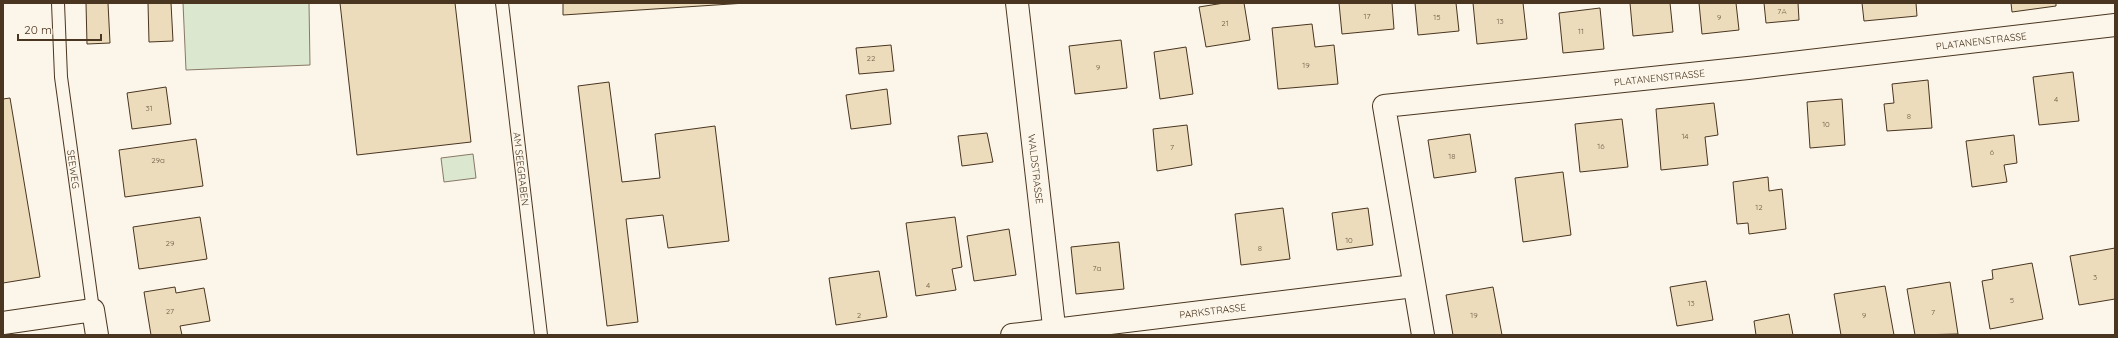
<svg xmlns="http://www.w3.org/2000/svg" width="2118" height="338" viewBox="0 0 2118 338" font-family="Quicksand,sans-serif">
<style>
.green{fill:#dce7d0;stroke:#887966}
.building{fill:#ecdcbc;stroke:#4a3520}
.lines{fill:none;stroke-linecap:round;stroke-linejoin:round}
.lane-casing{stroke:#4a3520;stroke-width:14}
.street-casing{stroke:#4a3520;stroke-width:24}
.lane{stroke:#fbf6e9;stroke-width:12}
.street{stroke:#fbf6e9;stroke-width:22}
.labels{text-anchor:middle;stroke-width:3;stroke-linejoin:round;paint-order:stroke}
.number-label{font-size:8px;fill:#725f47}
.street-label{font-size:10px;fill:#4a3520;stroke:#fbf6e9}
</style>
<rect width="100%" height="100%" fill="#fbf6e9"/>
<g class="green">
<path d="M183 3H309L310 65 186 70Z"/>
<path d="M473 154 476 178 444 182 441 158Z"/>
</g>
<g class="building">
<path d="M86 3H108L110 43 87 44Z"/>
<path d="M148 3H171L173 41 149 42Z"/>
<path d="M340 3H455L471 142 357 155Z"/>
<path d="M563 3H746L563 15Z"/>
<path d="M1224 3H1244L1250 40 1206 47 1199 7Z"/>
<path d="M1339 3H1392L1394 29 1342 34Z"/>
<path d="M1415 3H1456L1459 31 1418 35Z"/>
<path d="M1473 3H1523L1527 39 1477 44Z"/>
<path d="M1630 3H1670L1673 32 1633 36Z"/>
<path d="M1699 3H1736L1739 30 1702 34Z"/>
<path d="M1764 3H1798L1799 20 1766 23Z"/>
<path d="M1862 3H1916L1917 16 1864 21Z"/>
<path d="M2011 3H2056V6L2012 12Z"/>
<path d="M1600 8 1604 49 1563 53 1559 13Z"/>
<path d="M1312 24 1315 47 1334 45 1338 84 1278 89 1272 28Z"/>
<path d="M1121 40 1127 88 1075 94 1069 46Z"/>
<path d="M891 45 894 71 859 74 856 48Z"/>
<path d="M1186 47 1193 94 1160 99 1154 52Z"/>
<path d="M2073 72 2079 121 2039 125 2033 77Z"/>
<path d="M1928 80 1932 128 1887 131 1884 104 1894 103 1892 84Z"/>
<path d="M609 82 622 182 660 178 655 134 715 126 729 241 668 248 663 215 626 219 638 322 607 326 578 86Z"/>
<path d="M166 87 171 124 132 129 127 93Z"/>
<path d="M887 89 891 124 851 129 846 95Z"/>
<path d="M10 98 40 277 3 283V99Z"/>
<path d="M1842 99 1845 145 1810 148 1807 102Z"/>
<path d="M1714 103 1718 135 1705 137 1708 165 1661 170 1656 109Z"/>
<path d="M1622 119 1628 167 1580 172 1575 124Z"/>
<path d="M1187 125 1192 165 1157 171 1153 129Z"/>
<path d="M987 133 993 162 962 166 958 136Z"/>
<path d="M1470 134 1476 172 1434 178 1428 140Z"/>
<path d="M2014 135 2017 163 2004 165 2007 182 1972 187 1966 141Z"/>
<path d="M196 139 203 186 125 197 119 150Z"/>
<path d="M1563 172 1571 235 1523 242 1515 178Z"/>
<path d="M1768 177 1769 191 1782 189 1786 229 1749 234 1748 223 1737 224 1733 182Z"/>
<path d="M1283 208 1290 259 1241 265 1235 214Z"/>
<path d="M1368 208 1373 245 1337 250 1332 213Z"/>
<path d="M200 217 207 259 139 269 133 227Z"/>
<path d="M955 217 962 267 952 269 956 290 916 296 906 223Z"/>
<path d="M1009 229 1016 275 974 281 967 236Z"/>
<path d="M1119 242 1124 289 1076 294 1071 247Z"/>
<path d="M2115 248V299L2079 305 2070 256Z"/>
<path d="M2032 263 2043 319 1990 329 1982 281 1993 279 1992 270Z"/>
<path d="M879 271 887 317 836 325 829 278Z"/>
<path d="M1706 281 1713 320 1677 326 1670 287Z"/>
<path d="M1950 282 1958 334 1915 335 1907 289Z"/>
<path d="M1885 286 1894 335H1841L1834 294Z"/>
<path d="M175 287 176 293 204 288 210 321 180 326 182 335H151L144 292Z"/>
<path d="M1493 287 1502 335H1453L1446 295Z"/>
<path d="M1789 314 1793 335H1756L1754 321Z"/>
</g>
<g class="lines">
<g class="lane-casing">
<g id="lane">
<path id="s1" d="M58 3 61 77 93 310"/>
<path id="s2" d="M502 3 541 335"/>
</g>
</g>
<g class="street-casing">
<g id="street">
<path id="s3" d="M1017 3 1055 335"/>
<path d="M3 323 93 310 97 335"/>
<path id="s4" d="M1012 335 1414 286"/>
<path id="s5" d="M1423 335 1384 106 1748 68 2115 25"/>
</g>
</g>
<use href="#lane" class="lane"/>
<use href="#street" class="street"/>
</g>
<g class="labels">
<g class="number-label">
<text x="1782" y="14">7A</text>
<text x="1367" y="19">17</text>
<text x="1437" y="20">15</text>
<text x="1719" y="20">9</text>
<text x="1500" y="24">13</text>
<text x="1225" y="26">21</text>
<text x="1581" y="34">11</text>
<text x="871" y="61">22</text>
<text x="1306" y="68">19</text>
<text x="1098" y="70">9</text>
<text x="2056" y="102">4</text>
<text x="149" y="111">31</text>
<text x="1909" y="119">8</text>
<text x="1826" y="127">10</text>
<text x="1685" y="139">14</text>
<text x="1601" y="149">16</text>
<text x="1172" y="150">7</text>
<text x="1992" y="155">6</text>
<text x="1452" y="159">18</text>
<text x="158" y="163">29a</text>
<text x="1759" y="210">12</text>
<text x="1349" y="243">10</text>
<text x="170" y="246">29</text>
<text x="1260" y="251">8</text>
<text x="1097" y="271">7a</text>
<text x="2095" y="280">3</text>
<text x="928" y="288">4</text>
<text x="2012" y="303">5</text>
<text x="1691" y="306">13</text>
<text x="170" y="314">27</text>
<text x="1933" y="315">7</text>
<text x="859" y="318">2</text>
<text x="1474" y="318">19</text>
<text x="1864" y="318">9</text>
</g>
<g class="street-label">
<text dy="4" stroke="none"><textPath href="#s5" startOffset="833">PLATANENSTRASSE</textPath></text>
<text dy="4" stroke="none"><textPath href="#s5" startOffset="509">PLATANENSTRASSE</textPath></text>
<text dy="4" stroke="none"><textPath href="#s1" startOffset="167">SEEWEG</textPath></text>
<text dy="4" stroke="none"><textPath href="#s2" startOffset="167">AM SEEGRABEN</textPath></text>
<text dy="4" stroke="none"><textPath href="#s3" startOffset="167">WALDSTRASSE</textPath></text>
<text dy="4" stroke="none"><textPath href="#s4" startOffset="202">PARKSTRASSE</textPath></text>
</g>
</g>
<rect width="2118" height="338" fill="none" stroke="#4a3520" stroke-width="8"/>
<path d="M18 34v6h83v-6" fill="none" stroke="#4a3520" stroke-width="2"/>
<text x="24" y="34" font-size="12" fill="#4a3520" stroke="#fbf6e9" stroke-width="3" paint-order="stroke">20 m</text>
</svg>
